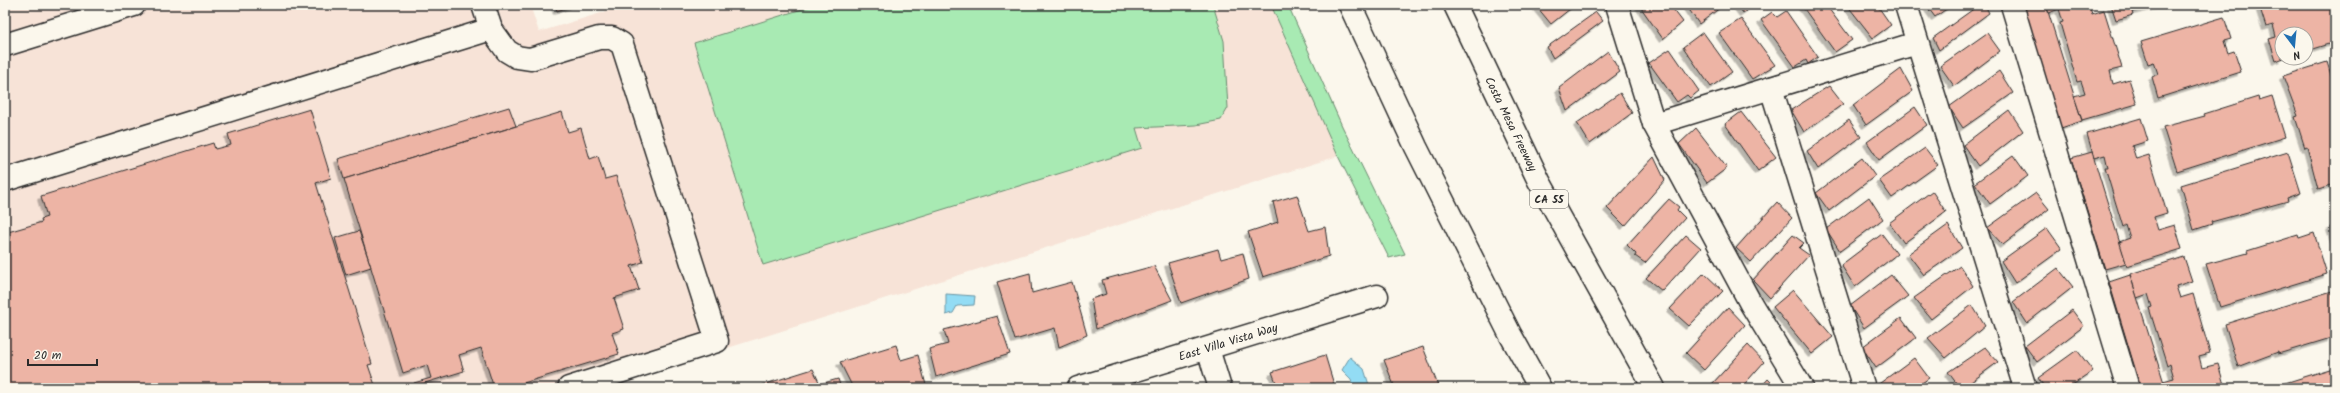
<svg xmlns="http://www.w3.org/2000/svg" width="2340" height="393" viewBox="0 0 2340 393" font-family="Kalam,sans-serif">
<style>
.built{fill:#f7e3d7}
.green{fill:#a8eab3;stroke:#6a8a6f}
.water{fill:#93dcf4;stroke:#6995a4}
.building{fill:#edb4a5;stroke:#2b2b2b;filter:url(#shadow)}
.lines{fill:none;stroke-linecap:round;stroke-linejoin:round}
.minor-casing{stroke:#2b2b2b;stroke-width:25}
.highway-casing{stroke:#2b2b2b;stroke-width:25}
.minor{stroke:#fbf7ec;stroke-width:22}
.highway{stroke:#fbf7ec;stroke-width:22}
.labels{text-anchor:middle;stroke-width:3.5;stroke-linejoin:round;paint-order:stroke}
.shield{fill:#fbf7ec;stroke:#696865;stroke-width:1}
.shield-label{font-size:11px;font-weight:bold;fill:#2b2b2b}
.street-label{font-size:12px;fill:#2b2b2b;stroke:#fbf7ec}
</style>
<defs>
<filter id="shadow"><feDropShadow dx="-3.5" dy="3.5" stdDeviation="0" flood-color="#0004"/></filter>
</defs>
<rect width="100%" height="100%" fill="#fbf7ec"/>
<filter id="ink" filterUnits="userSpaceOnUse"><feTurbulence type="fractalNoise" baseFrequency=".025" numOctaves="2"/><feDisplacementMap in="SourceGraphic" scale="8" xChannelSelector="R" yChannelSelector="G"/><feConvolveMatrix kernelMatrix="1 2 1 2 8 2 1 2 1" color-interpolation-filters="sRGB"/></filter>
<g filter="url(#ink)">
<path class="built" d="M5 5H530L539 32 627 5H1288L1354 151 600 388H5Z"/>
<g class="green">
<path d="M815 5H1213L1224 41 1228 108 1221 120 1196 125 1136 128 1142 148 763 265 694 43Z"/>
<path d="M1271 5H1288L1342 126 1405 254 1389 258 1338 156Z"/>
</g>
<g class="water">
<path d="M946 294 975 296 974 305 957 306 953 313 946 315Z"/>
<path d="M1350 357 1364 369 1370 388H1353L1351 379 1342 370Z"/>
</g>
<g class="building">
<path d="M555 5H574L557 11Z"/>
<path d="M1540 5H1575L1551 24 1537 7Z"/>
<path d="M1639 5H1670L1683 22 1663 39Z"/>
<path d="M1686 5H1719L1721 7 1699 24Z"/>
<path d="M1737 5H1754L1743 13Z"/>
<path d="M1826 5 1852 40 1835 52 1802 6Z"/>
<path d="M1847 5H1877L1891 25 1873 38Z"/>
<path d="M1926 5H1952L1935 17Z"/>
<path d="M1979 5H1985L1989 13 1939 50 1933 38Z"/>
<path d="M2023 5H2046L2082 121 2061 128Z"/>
<path d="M2046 5H2089L2092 14 2104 10 2122 68 2110 71 2113 84 2129 79 2137 104 2082 120 2074 96 2085 93 2081 81 2077 82 2060 23 2063 22 2059 9 2049 13Z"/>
<path d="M2111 5H2163L2132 12 2133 15 2116 20Z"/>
<path d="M2259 5H2335V42L2306 51V34H2282V58H2284L2276 61 2269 39 2276 37 2273 25 2266 27Z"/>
<path d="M1786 11 1818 57 1808 64 1806 60 1795 67 1761 20 1772 12 1777 17Z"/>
<path d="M1596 12 1603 21 1553 58 1547 47Z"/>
<path d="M2224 17 2231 39 2224 41 2228 53 2234 51 2241 72 2158 98 2152 77 2158 74 2154 62 2148 64 2141 42Z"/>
<path d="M1741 19 1775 65 1752 79 1719 33Z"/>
<path d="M1703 32 1732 72 1711 87 1683 47Z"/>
<path d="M1987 33 2000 51 1954 86 1940 66Z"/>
<path d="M1670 49 1699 91 1690 98 1687 95 1677 102 1649 63Z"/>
<path d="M1608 51 1620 72 1567 111 1559 88Z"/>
<path d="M2327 62 2335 88V184L2318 189 2307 147 2305 148 2295 117 2298 116 2283 76Z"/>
<path d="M1901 69 1913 91 1866 125 1853 105Z"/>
<path d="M1999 71 2013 93 1963 128 1949 107Z"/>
<path d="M1829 86 1843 104 1804 132 1791 110Z"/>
<path d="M1620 93 1632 113 1590 144 1577 123Z"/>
<path d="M2272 96 2285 137 2177 171 2163 127 2205 116 2204 114 2258 97 2259 100Z"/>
<path d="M509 107 516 126 344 179 338 159Z"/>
<path d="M1915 107 1927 125 1879 160 1867 142Z"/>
<path d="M310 109 331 178 316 183 372 364 368 365 376 388H5V239L10 238 8 232 42 222 41 219 47 217 41 196 213 143 215 149 231 145 228 134Z"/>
<path d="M2009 110 2023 131 1978 166 1963 145Z"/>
<path d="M562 112 568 132 581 128 590 159 598 156 605 179 616 176 643 262 631 266 639 290 614 298 624 329 612 333 619 354 507 388H494L481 348 459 355 464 371 415 386 414 383 431 378 427 365 403 373 344 179Z"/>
<path d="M1741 112 1776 157 1758 171 1725 124Z"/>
<path d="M2141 118 2148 141 2132 146 2136 159 2149 155 2167 213 2154 217 2158 230 2175 225 2182 249 2127 266 2119 242 2130 238 2126 225 2123 227 2105 168H2108L2105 155 2094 158 2087 134Z"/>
<path d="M1849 120 1861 137 1818 169 1807 151Z"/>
<path d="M1696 128 1727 168 1707 183 1679 144Z"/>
<path d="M1925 148 1938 165 1892 198 1879 180Z"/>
<path d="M2092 152 2126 263 2105 269 2071 158Z"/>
<path d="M2288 152 2301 193 2287 198 2288 201 2211 222 2212 224 2194 230 2181 185Z"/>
<path d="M2013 155 2028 176 1990 204 1975 183Z"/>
<path d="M1654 157 1665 180 1625 226 1607 208Z"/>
<path d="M1862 158 1875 176 1829 211 1816 193Z"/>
<path d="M1932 191 1946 212 1904 243 1889 223Z"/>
<path d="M2036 193 2049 209 2003 245 1987 228Z"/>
<path d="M1297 195 1309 231 1325 227 1329 256 1263 277 1248 232 1278 222 1273 202Z"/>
<path d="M1869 197 1883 219 1840 251 1826 229Z"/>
<path d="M1669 199 1679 207 1677 210 1685 218 1645 263 1635 256 1636 254 1627 245Z"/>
<path d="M1777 202 1792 218 1751 262 1736 248Z"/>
<path d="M1948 225 1962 248 1924 275 1908 254Z"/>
<path d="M2335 225V242L2330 227Z"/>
<path d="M2047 228 2062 249 2015 283 2001 261Z"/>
<path d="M359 231 371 267 346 275 335 238Z"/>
<path d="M2314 233 2327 274 2220 307 2206 264 2248 253 2247 251 2298 235 2299 238Z"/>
<path d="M1882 234 1897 254 1855 287 1841 265Z"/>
<path d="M1686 235 1701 248 1662 291 1646 278Z"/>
<path d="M1793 235 1804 243 1799 248 1809 255 1770 298 1753 280Z"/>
<path d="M1218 249 1221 259 1243 253 1249 279 1181 303 1168 263Z"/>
<path d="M2184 257 2192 281 2176 286 2180 298 2193 294 2210 353 2199 356 2202 368 2218 364 2225 388H2165L2163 381 2174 378 2170 364 2167 366 2149 308 2152 307 2148 294 2137 298 2130 274Z"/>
<path d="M1154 266 1172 300 1096 329 1091 299 1106 294 1102 280Z"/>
<path d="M1960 266 1973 286 1931 319 1914 298Z"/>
<path d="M2058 268 2073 287 2027 323 2013 302Z"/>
<path d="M1030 273 1032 293 1072 282 1087 335 1059 347 1055 328 1015 340 997 282Z"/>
<path d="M1704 273 1723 291 1689 326 1670 309Z"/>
<path d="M1891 275 1908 296 1864 328 1850 306Z"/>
<path d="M2130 275 2165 386 2160 388H2141L2109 282Z"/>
<path d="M1793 290 1833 337 1812 354 1773 307Z"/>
<path d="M2332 291 2335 301V334L2330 335 2331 338 2278 354V352L2238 367 2225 324Z"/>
<path d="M1972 305 1985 326 1946 358 1928 338Z"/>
<path d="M1728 307 1745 325 1704 370 1686 353Z"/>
<path d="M2072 310 2084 326 2037 362 2025 346Z"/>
<path d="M997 316 1010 354 936 377 929 349 948 344 944 330Z"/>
<path d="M1901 318 1916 338 1876 368 1862 347Z"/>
<path d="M896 345 901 360 918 355 926 385 913 388H853L840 362Z"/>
<path d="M1748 345 1764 362 1741 388H1716L1712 384Z"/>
<path d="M1423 347 1439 388H1395L1384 360Z"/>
<path d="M1985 347 1998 362 1963 388H1960L1948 372Z"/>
<path d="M2077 350 2093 371 2068 388H2045L2038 378Z"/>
<path d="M1325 355 1335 388H1278L1272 372Z"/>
<path d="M1914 358 1929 378 1915 388H1877L1876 386Z"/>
<path d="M2333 368 2335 388H2269Z"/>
<path d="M813 369 820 384 838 379 841 388H763L762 385Z"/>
<path d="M1768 379 1777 388H1760Z"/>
</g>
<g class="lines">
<g class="minor-casing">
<g id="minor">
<path d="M483 5 491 29 507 51 517 57 530 59 599 38H612L622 44 717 341 569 388"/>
<path d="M1617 5 1654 124 1751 304 1802 388"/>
<path d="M1906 5 2025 388"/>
<path d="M2012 5 2128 388"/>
<path d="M5 45 134 5"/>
<path d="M1771 88 1864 388"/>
<path d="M1654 124 1917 43"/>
<path d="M5 180 491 29"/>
<path d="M1208 349 1220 388"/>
<path d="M1078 388 1377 296"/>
</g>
</g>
<g class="highway-casing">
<g id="highway">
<path d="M1350 5 1416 147 1510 334 1540 388"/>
<path d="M1455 5 1539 181 1654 388"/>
</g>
</g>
<use href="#minor" class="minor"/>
<use href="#highway" class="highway"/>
</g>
</g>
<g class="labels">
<rect class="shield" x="1530" y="190" width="38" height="18" rx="3"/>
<g class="shield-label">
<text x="1549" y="203">CA 55</text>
</g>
<g class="street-label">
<text transform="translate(1511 124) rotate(64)" y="4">Costa Mesa Freeway</text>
<text transform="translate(1228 342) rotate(-17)" y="4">East Villa Vista Way</text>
</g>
</g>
<rect width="2340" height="393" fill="none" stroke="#fbf7ec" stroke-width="20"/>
<rect x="10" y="10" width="2320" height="373" fill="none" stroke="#2b2b2b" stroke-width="1.5" filter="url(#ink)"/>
<g transform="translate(2294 46) rotate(164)"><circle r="19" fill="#fbf7ec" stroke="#a8a59f"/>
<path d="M0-3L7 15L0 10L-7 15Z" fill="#1f6fb2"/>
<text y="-6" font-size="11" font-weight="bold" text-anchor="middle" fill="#2b2b2b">N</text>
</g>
<path d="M28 359v6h69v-6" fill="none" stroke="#2b2b2b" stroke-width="2"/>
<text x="34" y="359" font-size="12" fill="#2b2b2b" stroke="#fbf7ec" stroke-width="3" paint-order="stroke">20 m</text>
</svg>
